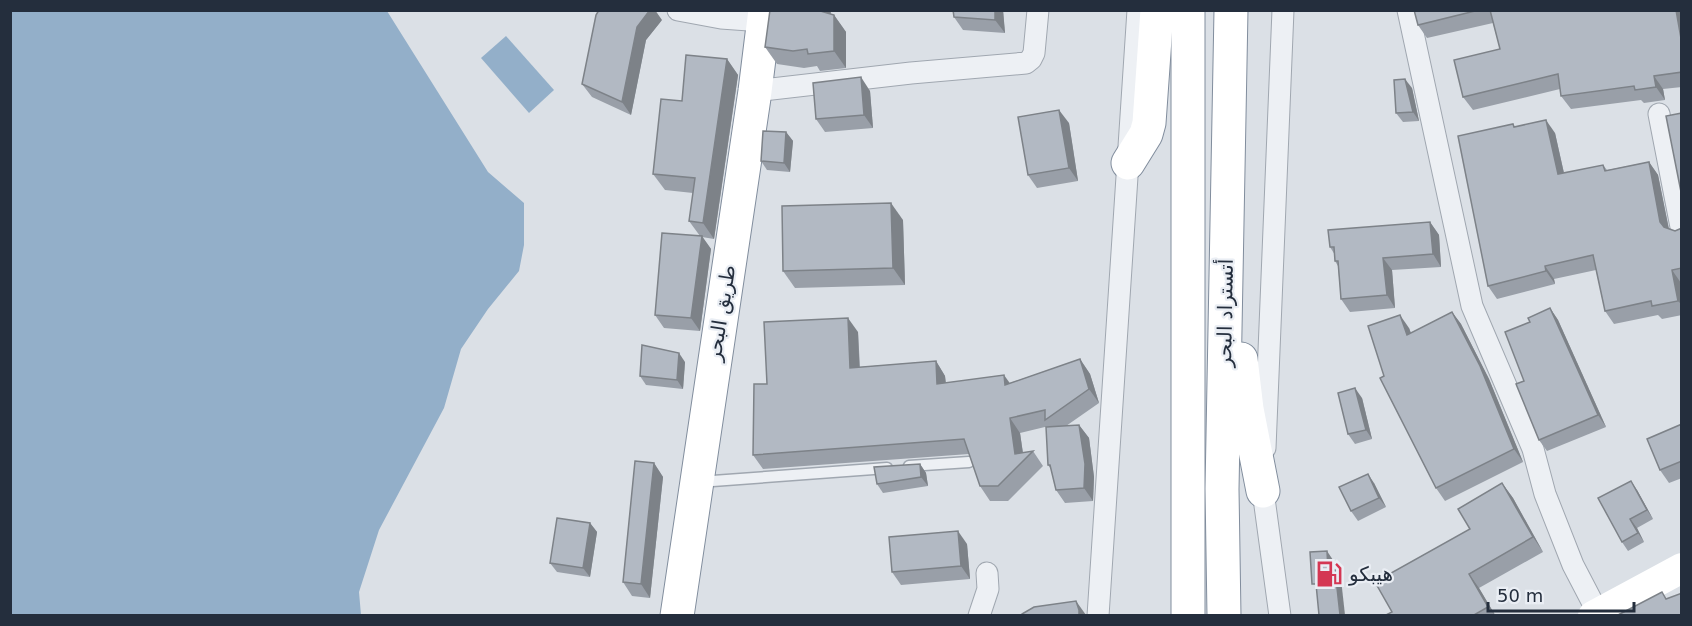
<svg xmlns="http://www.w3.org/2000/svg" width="1692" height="626" viewBox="0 0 1692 626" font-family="'DejaVu Sans','Noto Sans Arabic',sans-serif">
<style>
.water{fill:#93afc9}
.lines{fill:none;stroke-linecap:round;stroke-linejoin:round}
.service-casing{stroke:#a0a7b0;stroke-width:13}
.minor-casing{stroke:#a0a7b0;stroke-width:23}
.trunk-casing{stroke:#818d9d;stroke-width:35}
.motorway-casing{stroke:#818d9d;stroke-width:35}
.service{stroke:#edf0f4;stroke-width:10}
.minor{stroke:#edf0f4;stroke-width:21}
.secondary{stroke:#fff;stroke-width:30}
.trunk{stroke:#fff;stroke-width:33}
.motorway{stroke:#fff;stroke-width:33}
.wall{fill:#999fa8}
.shaded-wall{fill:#7d8288}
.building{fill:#b2b9c3;stroke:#7d8288;stroke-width:1.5}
.labels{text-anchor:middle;stroke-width:4.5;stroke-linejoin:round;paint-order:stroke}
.street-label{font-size:20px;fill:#242e3d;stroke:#eaeef4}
.poi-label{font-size:20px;fill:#242e3d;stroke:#eaeef4;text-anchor:start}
</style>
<rect width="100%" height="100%" fill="#dbe0e6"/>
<g class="water">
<path d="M10 11H387L488 172 524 203V245L519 271 488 309 461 349 444 408 379 530 359 592 361 615H11Z"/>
<path d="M506 36 554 90 529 113 481 58Z"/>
</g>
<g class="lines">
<g class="service-casing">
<g id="service">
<path d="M909 466 969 462"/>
<path d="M699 482 887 468"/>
</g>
</g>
<g class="minor-casing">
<g id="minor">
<path d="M678 10 721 18 763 21"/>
<path d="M1408 10 1472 306 1533 449 1545 494 1573 565 1598 613"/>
<path d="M755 91 911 73 1026 63 1031 59 1034 53 1038 10"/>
<path d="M1659 114 1682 232"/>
<path d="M1265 448 1283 10"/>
<path d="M1263 479V491L1280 616"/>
<path d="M979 616 988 589 987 573"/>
<path d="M1098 616 1138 10"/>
</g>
</g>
<g class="trunk-casing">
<path id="trunk" d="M677 616 755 91 765 10"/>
</g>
<g class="motorway-casing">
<g id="motorway">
<path d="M1128 163 1146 134 1149 123 1157 10"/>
<path d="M1241 359 1247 409 1263 491"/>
<path d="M1188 616V10"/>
<path d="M1224 616 1222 489 1231 10"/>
</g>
</g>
<use href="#service" class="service"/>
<use href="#minor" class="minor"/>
<path class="secondary" d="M1593 616 1682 568"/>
<use href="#trunk" class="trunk"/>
<use href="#motorway" class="motorway"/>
</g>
<g class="wall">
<path d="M770 10H831L830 14 834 15 846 32V68L820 71 817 66 804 68 777 64 765 47Z"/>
<path d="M953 10H1003L1005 33 963 30 954 17Z"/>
<path d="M1414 10H1682V87L1663 89 1665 100 1644 103 1641 100 1571 109 1561 96 1560 89 1473 110 1463 97 1500 49 1493 23 1427 38 1418 25Z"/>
<path d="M662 20 646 40 631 115 592 97 582 84Z"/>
<path d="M727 59 738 75 714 239 702 237 711 249 700 331 664 328 655 315 700 236 689 221 693 193 665 190 653 174 682 101Z"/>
<path d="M1412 88 1419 121 1403 122 1396 113Z"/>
<path d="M870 91 873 128 825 132 816 119Z"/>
<path d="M1069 123 1078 181 1037 188 1028 175Z"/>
<path d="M1515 127 1555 133 1564 173 1603 165 1607 170 1649 162 1658 175 1669 229 1675 231 1682 228V315L1662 319 1658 315 1614 324 1605 311 1596 270 1554 279 1555 284 1497 299 1488 286Z"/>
<path d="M786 132 793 141 790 172 767 170 761 161Z"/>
<path d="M903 220 905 285 795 288 783 271Z"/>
<path d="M1430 222 1439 235 1441 267 1392 270 1395 308 1350 312 1341 299 1338 266 1335 261V255L1330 247Z"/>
<path d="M1550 308 1558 320 1606 427 1547 451 1539 440 1524 381 1530 322Z"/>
<path d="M1452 312 1461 324 1489 379 1523 462 1445 501 1436 488 1384 376 1409 328 1411 333Z"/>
<path d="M858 332 860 367 936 361 945 376 946 383H1010L1080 359 1090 374 1099 403 1066 426 1079 425 1089 438 1094 477 1093 501 1065 503 1056 490 1051 469 1048 465 1050 427 1049 426 1020 433 1023 453 1033 451 1043 466 1008 501H990L980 486 969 454 763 469 753 455 767 384Z"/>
<path d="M685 362 683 389 646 385 640 376Z"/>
<path d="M1362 398 1372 439 1355 444 1348 434Z"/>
<path d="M1682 424V478L1669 483 1660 470Z"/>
<path d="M654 463 663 477 650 598 632 596 623 582Z"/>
<path d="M920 464 926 473 928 486 883 493 877 484Z"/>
<path d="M1374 483 1386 507 1358 521 1351 511Z"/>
<path d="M1502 483 1513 498 1543 552 1479 588 1495 615H1386L1392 612 1470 529Z"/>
<path d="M1637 490 1653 519 1637 528 1644 542 1628 551 1622 542Z"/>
<path d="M590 523 597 532 590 577 557 572 550 563Z"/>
<path d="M967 544 970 579 901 585 892 572Z"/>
</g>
<g class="shaded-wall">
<path d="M650 10H655L662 20 646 40 631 115 622 102 637 27Z"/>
<path d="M817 10H831L829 28Z"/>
<path d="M995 10H1003L1005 33 995 20Z"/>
<path d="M1676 10H1682V44Z"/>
<path d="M834 15 846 32V68L834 51Z"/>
<path d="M727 59 738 75 714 239 703 223Z"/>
<path d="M1654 76 1663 89 1665 100 1656 87Z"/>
<path d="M861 77 870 91 873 128 864 115Z"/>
<path d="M1405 79 1412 88 1419 121 1413 112Z"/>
<path d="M1059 110 1069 123 1078 181 1069 168Z"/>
<path d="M1546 120 1555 133 1567 187 1558 174Z"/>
<path d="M786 132 793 141 790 172 784 163Z"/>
<path d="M1649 162 1658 175 1670 235 1660 222Z"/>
<path d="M891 203 903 220 905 285 893 268Z"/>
<path d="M1430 222 1439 235 1441 267 1433 254Z"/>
<path d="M702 236 711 249 700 331 691 318Z"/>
<path d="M1383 258 1392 270 1395 308 1387 295Z"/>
<path d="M1545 266 1554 279 1555 284 1546 271Z"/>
<path d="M1672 270 1681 283 1682 305 1678 301Z"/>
<path d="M1550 308 1558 320 1606 427 1598 415Z"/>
<path d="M1452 312 1461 324 1489 379 1523 462 1514 449Z"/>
<path d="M1400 315 1409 328 1416 348 1407 335Z"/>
<path d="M848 318 858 332 860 382 850 368Z"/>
<path d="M679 353 685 362 683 389 677 380Z"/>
<path d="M1080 359 1090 374 1099 403 1089 389Z"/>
<path d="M936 361 945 376 947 398 937 384Z"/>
<path d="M1004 375 1014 389 1005 385Z"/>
<path d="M1355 388 1362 398 1372 439 1366 430Z"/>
<path d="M1010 418 1020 433 1024 461 1015 454Z"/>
<path d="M1079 425 1089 438 1094 477 1093 501 1084 488Z"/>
<path d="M654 463 663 477 650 598 641 584Z"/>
<path d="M920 464 926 473 928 486 921 477Z"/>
<path d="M1368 474 1374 483 1386 507 1379 498Z"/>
<path d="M1631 481 1637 490 1653 519 1647 510Z"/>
<path d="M1502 483 1513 498 1543 552 1533 537Z"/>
<path d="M1630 519 1637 528 1644 542 1638 533Z"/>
<path d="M590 523 597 532 590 577 583 568Z"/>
<path d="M958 531 967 544 970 579 961 566Z"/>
<path d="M1327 551 1333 560 1335 579 1328 570Z"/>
<path d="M1335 570 1341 579 1345 615H1340Z"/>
<path d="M1469 574 1479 588 1495 615 1488 607Z"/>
<path d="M1076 601 1086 615H1079Z"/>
</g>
<g class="building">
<path d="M599 10H650L637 27 622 102 582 84 596 15Z"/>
<path d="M770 10H817L834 15V51L808 54 807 49 793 51 765 47Z"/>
<path d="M953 10H995V20L954 17Z"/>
<path d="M1414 10H1479L1418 25Z"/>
<path d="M1490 10H1676L1682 44V72L1654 76 1656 87 1635 90 1634 86 1561 96 1558 74 1463 97 1454 60 1500 49Z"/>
<path d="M686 55 727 59 703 223 689 221 695 178 653 174 661 99 682 101Z"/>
<path d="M861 77 864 115 816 119 813 83Z"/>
<path d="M1405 79 1413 112 1396 113 1394 80Z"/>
<path d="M1059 110 1069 168 1028 175 1018 117Z"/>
<path d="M1682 113V197L1666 116Z"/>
<path d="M1546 120 1558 174 1603 165 1605 171 1649 162 1660 222 1664 227 1675 231 1682 228V268L1672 270 1678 301 1652 306 1651 301 1605 311 1593 255 1545 266 1546 271 1488 286 1458 136 1513 124 1514 127Z"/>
<path d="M763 131 786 132 784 163 761 161Z"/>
<path d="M891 203 893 268 783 271 782 206Z"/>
<path d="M1430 222 1433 254 1383 258 1387 295 1341 299 1338 261H1335L1334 247H1330L1328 230Z"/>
<path d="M662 233 702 236 691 318 655 315Z"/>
<path d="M1550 308 1598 415 1539 440 1516 384 1524 381 1505 332 1530 322 1528 318Z"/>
<path d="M1452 312 1480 366 1514 449 1436 488 1380 378 1384 376 1368 326 1400 315 1407 335Z"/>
<path d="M848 318 850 368 936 361 937 384 1004 375 1005 385 1080 359 1089 389 1045 420V410L1010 418 1015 454 1033 451 998 486H980L964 439 753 455 754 384H767L764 322Z"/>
<path d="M642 345 679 353 677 380 640 376Z"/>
<path d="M1355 388 1366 430 1348 434 1338 393Z"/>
<path d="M1682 424V461L1660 470 1647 439Z"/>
<path d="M1079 425 1085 464 1084 488 1056 490 1050 465H1048L1046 427Z"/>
<path d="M635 461 654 463 641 584 623 582Z"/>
<path d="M920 464 921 477 877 484 874 467Z"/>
<path d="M1368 474 1379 498 1351 511 1339 487Z"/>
<path d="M1631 481 1647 510 1630 519 1638 533 1622 542 1598 498Z"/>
<path d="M1502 483 1533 537 1469 574 1488 607 1474 615H1386L1392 612 1375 582 1470 529 1458 509Z"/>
<path d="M557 518 590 523 583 568 550 563Z"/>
<path d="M958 531 961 566 892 572 889 537Z"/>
<path d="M1327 551 1328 570H1335L1340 615H1319L1316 584H1312L1310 552Z"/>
<path d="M1662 592 1666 599 1682 593V615H1618Z"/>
<path d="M1076 601 1079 610V615H1022V614L1034 607Z"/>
</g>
<defs>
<g id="fuel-bare" transform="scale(2.07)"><path d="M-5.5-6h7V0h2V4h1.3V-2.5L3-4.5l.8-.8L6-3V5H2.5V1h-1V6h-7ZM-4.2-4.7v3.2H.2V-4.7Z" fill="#d43753" stroke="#eaeef4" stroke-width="2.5" paint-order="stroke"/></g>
</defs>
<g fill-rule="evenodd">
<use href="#fuel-bare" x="1329" y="574"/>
</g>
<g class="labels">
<g class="street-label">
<text transform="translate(721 313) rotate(-81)" y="7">طريق البحر</text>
<text transform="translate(1225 313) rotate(-89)" y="7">أتستراد البحر</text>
</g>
<g class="poi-label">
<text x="1349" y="581">هيبكو</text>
</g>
</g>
<rect width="1692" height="626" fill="none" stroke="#242e3d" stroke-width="24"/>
<path d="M1488 602v9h146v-9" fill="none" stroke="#242e3d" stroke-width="3"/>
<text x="1497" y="602" font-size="18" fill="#242e3d" stroke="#eaeef4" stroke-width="4.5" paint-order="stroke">50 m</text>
</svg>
